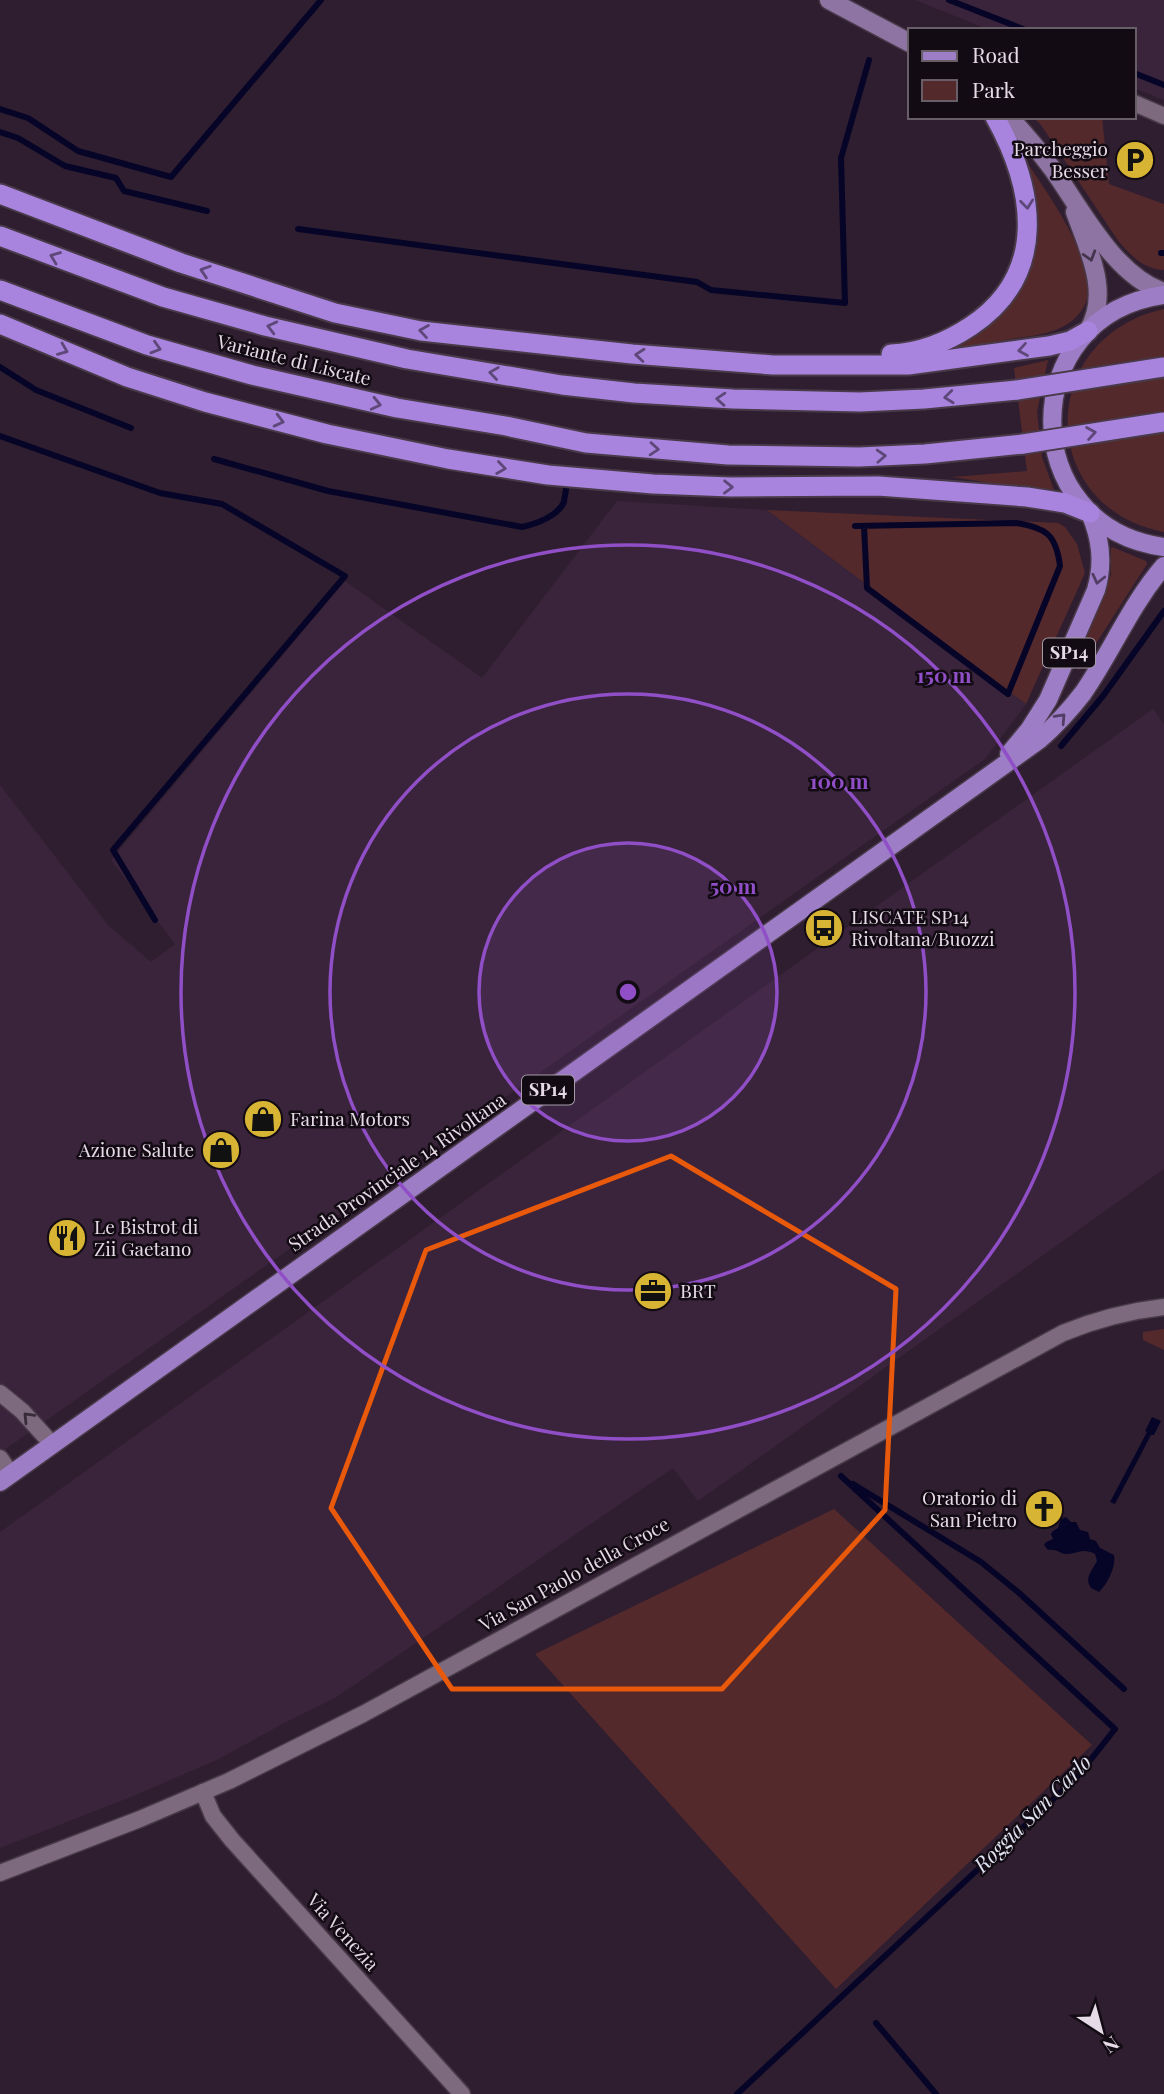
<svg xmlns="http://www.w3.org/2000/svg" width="1164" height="2094" viewBox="0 0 1164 2094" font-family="'Playfair Display',serif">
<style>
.built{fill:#3a243b}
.green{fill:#54292c}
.water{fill:#060528}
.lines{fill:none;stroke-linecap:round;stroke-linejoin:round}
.stream{stroke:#060528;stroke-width:6}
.minor-casing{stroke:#483a48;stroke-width:19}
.secondary-casing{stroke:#483a48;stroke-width:21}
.primary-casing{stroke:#483a48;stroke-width:21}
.trunk-casing{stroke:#483a48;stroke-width:23}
.minor{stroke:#7e6a7f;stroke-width:16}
.secondary{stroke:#8e74a3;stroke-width:18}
.primary{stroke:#9e7dc7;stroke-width:18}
.trunk{stroke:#a984df;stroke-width:19}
.trunk-bridge-casing{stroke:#483a48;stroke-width:23;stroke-linecap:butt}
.trunk-bridge{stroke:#a984df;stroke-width:19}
.oneway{stroke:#5e4879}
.oneway2{stroke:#44354d}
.oneway3{stroke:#523e64}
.oneway4{stroke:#382c39}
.marked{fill:none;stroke:#e8590c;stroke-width:5;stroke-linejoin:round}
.ring{fill:none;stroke:#904fc7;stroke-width:3.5}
.labels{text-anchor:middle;stroke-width:5;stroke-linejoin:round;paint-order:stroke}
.shield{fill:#130b13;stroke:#a69ca6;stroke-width:2}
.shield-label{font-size:18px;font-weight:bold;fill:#e5dae5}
.poi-label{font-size:19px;fill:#e5dae5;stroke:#130b13;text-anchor:start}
.street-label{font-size:19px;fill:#e5dae5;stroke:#130b13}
.water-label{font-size:21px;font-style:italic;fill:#e0e3f2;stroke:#130b13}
.centre{fill:#904fc7;stroke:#130b13;stroke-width:3.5}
.ring-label{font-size:21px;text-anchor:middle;font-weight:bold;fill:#904fc7;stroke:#130b13;stroke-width:5;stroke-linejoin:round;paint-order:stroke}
</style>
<rect width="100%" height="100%" fill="#2f1e30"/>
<g class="built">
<path d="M915 0H1164V100L1134 88V30H990Z"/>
<path d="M617 501 767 510 1026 704 985 759 0 1453V785L108 925 151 962 175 944 111 860 345 581 482 678Z"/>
<path d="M1153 709 1164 724V1169L698 1501 673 1468 335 1698 284 1723 219 1759 131 1797 0 1848V1532Z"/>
</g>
<g class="green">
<path d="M1033 117H1102L1109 184 1164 204V270C1143 269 1133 257 1119 242L1041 125Z"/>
<path d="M1018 149C1041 184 1091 250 1088 293 1087 307 1076 320 1064 326 1050 334 1032 336 1017 338 994 342 971 346 948 350 1014 321 1052 263 1034 189 1030 175 1024 162 1018 149Z"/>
<path d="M1164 309V532C1035 507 1036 337 1164 309Z"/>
<path d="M1048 360 1037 412 1042 457 1055 493 952 477 1027 471 1014 368Z"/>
<path d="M767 510 1058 523 1065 527 1077 544 1085 573 1026 704Z"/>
<path d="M1112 547 1146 561 1147 564 1079 670 1075 665 1111 575V548Z"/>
<path d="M1164 1329V1350L1143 1340V1332Z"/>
<path d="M834 1509 1092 1745 836 1989 535 1654Z"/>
</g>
<g class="water">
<path d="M1152 1417 1161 1421 1154 1435H1151L1115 1504 1110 1502 1147 1432 1145 1431Z"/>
<path d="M1066 1517 1071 1522H1076L1080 1530 1088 1532 1090 1539 1096 1541 1100 1548 1114 1555C1116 1567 1108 1583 1099 1592L1091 1588C1084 1577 1092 1571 1097 1561L1095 1554C1082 1547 1076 1555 1065 1554 1059 1553 1057 1549 1048 1550L1044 1545 1046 1542 1053 1539 1051 1534 1053 1531 1058 1528 1061 1519Z"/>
</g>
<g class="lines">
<g class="stream">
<path d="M949 0 1023 29"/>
<path d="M1134 73 1164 85"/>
<path d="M0 109 28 118 78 151 171 177 321 0"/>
<path d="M0 132 18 138 65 166 116 178 124 191 207 211"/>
<path d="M298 229 697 282 711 290 845 303 841 158 869 60"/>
<path d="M1161 253H1164"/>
<path d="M0 367 36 390 131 428"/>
<path d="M0 436 160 493 222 504 345 576 113 850 155 920"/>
<path d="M214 459 328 491 522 527C536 524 558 516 564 502 564 500 566 491 566 489"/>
<path d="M855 526 1016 523C1046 528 1056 534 1060 566L1008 694 867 588 864 526"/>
<path d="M1061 746 1103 696 1164 611"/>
<path d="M853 1484 981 1562 1018 1592 1124 1689"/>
<path d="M876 2023 936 2094"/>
<path d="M737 2094 1077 1777 1115 1729 841 1476"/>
</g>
<g class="minor-casing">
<g id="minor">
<path d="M1134 103 1164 116"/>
<path d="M0 1393 22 1411 52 1444"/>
<path d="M0 1458 11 1474"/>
<path d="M203 1792 213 1816 232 1840 462 2094"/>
<path d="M0 1873 140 1819 229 1781 363 1714 1063 1333C1095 1320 1129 1311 1164 1307"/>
</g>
</g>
<g class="secondary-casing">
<g id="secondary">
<path d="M829 0 910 43"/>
<path d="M1009 117C1025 134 1040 152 1054 171 1082 211 1115 276 1164 292"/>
<path d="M1075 212C1088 249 1111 293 1088 331"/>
</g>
</g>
<g class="primary-casing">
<g id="primary">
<path d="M1164 295C1015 315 1015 527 1164 547"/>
<path d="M1009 754 1029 730 1048 700 1096 590C1104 563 1101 539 1090 513"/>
<path d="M0 1482 1039 740C1055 726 1070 710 1083 693 1112 651 1131 604 1164 566"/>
</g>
</g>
<g class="trunk-casing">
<g id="trunk">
<path d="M0 194 181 263 335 313 421 331 632 354 773 365H908L1049 346 1070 341 1088 331"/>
<path d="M0 236 163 297 265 326 407 359 562 385 634 393 733 399 860 402 924 399 1017 390"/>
<path d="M0 290 147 345 252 375 397 408 506 426 586 443 728 455 859 457 925 454 1023 444"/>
<path d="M0 324 127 377 205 402 327 434 448 459 548 475 653 484 731 487 878 486 1027 497 1065 503 1090 513"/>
<path d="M891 354C920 353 947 342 971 326 1049 274 1035 189 995 117"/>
</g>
</g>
<use href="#minor" class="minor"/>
<use href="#secondary" class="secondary"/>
<use href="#primary" class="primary"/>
<use href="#trunk" class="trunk"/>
<g class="trunk-bridge-casing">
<g id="trunk-bridge">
<path d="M1017 390 1164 367"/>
<path d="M1023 444 1164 422"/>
</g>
</g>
<use href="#trunk-bridge" class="trunk-bridge"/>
</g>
<defs><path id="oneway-chevron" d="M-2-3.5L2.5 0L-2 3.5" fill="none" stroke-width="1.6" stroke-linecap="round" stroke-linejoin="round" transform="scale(1.75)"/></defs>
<g class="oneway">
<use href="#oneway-chevron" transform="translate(1027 204) rotate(84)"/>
<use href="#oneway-chevron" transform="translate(55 257) rotate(-159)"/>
<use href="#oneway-chevron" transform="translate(205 271) rotate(-162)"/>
<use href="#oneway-chevron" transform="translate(272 327) rotate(-166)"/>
<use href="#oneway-chevron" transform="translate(424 331) rotate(-171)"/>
<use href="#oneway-chevron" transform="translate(156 348) rotate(17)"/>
<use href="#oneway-chevron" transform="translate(63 350) rotate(22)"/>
<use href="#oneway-chevron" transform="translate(1023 350) rotate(171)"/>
<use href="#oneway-chevron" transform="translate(640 355) rotate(-175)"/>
<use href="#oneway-chevron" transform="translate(494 373) rotate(-172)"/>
<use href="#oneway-chevron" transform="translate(949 397) rotate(174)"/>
<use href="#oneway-chevron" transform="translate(721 399) rotate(-176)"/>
<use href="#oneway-chevron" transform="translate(376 404) rotate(13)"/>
<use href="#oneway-chevron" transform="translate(279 421) rotate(14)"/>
<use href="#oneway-chevron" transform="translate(1091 433) rotate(-9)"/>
<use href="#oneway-chevron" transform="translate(654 449) rotate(4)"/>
<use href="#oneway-chevron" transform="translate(881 456) rotate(-3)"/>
<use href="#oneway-chevron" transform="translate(501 468) rotate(8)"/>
<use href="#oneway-chevron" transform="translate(728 487) rotate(1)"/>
</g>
<use class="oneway2" href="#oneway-chevron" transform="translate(1090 256) rotate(73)"/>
<g class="oneway3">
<use href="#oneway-chevron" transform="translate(1098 579) rotate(103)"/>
<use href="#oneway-chevron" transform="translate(1061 718) rotate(-47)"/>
</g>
<use class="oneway4" href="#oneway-chevron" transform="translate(28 1417) rotate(-134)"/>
<path class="marked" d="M671 1156 896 1289 885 1510 722 1689H452L331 1508 426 1250Z"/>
<circle cx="628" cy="992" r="149" fill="#904fc7" fill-opacity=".12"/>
<g class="ring">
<circle cx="628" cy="992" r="149"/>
<circle cx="628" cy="992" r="298"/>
<circle cx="628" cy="992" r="447"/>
</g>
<defs>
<g id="parking-disc" transform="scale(2.0125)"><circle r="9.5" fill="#d8b434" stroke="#130b13"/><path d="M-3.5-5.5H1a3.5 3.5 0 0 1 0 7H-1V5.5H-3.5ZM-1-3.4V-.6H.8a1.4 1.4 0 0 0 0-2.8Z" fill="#111"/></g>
<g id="bus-disc" transform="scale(2.0125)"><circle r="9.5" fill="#d8b434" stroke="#130b13"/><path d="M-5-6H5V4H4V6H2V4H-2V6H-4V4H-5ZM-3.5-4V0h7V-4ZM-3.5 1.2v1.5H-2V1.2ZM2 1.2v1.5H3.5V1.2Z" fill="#111"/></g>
<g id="shop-disc" transform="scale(2.0125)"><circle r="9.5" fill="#d8b434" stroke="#130b13"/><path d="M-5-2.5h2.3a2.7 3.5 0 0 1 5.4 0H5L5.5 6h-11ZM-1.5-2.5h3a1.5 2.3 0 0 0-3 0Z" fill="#111"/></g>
<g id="restaurant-disc" transform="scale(2.0125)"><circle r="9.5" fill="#d8b434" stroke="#130b13"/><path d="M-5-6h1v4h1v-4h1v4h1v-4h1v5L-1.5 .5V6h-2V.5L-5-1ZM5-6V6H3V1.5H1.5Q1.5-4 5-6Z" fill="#111"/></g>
<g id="office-disc" transform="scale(2.0125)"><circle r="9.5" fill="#d8b434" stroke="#130b13"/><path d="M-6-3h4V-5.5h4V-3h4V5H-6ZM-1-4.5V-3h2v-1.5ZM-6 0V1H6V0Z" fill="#111"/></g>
<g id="church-disc" transform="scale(2.0125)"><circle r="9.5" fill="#d8b434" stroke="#130b13"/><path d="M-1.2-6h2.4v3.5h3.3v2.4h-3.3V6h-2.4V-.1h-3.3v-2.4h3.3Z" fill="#111"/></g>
</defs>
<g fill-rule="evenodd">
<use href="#parking-disc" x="1135" y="160"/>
<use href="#bus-disc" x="824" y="928"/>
<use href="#shop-disc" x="263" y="1119"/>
<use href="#shop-disc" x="221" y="1150"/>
<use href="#restaurant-disc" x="67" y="1238"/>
<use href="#office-disc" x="653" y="1291"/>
<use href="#church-disc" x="1044" y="1509"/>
</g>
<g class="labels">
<g class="shield">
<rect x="1043" y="638.5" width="52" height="29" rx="5"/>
<rect x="522" y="1075.5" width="52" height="29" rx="5"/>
</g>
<g class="shield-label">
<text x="1069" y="659">SP14</text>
<text x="548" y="1096">SP14</text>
</g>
<g class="poi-label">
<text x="1108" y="156" text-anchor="end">Parcheggio<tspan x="1108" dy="22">Besser</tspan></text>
<text x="851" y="924">LISCATE SP14<tspan x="851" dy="22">Rivoltana/Buozzi</tspan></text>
<text x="290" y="1126">Farina Motors</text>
<text x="194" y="1157" text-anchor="end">Azione Salute</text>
<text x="94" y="1234">Le Bistrot di<tspan x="94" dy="22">Zii Gaetano</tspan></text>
<text x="680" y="1298">BRT</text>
<text x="1017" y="1505" text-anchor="end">Oratorio di<tspan x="1017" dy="22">San Pietro</tspan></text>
</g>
<g class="street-label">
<text transform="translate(294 360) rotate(14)" y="7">Variante di Liscate</text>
<text transform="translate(397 1172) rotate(-35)" y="7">Strada Provinciale 14 Rivoltana</text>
<text transform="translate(574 1574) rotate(-29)" y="7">Via San Paolo della Croce</text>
<text transform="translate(343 1932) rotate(48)" y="7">Via Venezia</text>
</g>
<g class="water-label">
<text transform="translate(1033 1814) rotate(-45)" y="7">Roggia San Carlo</text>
</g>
</g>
<circle cx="628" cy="992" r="10" class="centre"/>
<g class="ring-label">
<text x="944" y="683">150 m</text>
<text x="839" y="789">100 m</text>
<text x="733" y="894">50 m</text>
</g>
<rect x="908" y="28" width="228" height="91" fill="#130b13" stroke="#675e67" stroke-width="2"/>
<rect x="922" y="51" width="35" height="10" fill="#9e7dc7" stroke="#675e67" stroke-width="2"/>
<text x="972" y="63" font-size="21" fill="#e5dae5">Road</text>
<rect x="922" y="80" width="35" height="21" fill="#54292c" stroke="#675e67" stroke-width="2"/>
<text x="972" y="98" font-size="21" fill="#e5dae5">Park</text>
<g transform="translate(1101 2031) rotate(144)" stroke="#130b13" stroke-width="5" paint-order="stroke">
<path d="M0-5L12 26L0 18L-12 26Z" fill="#e5dae5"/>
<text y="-10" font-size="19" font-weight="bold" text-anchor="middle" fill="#e5dae5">N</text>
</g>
</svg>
